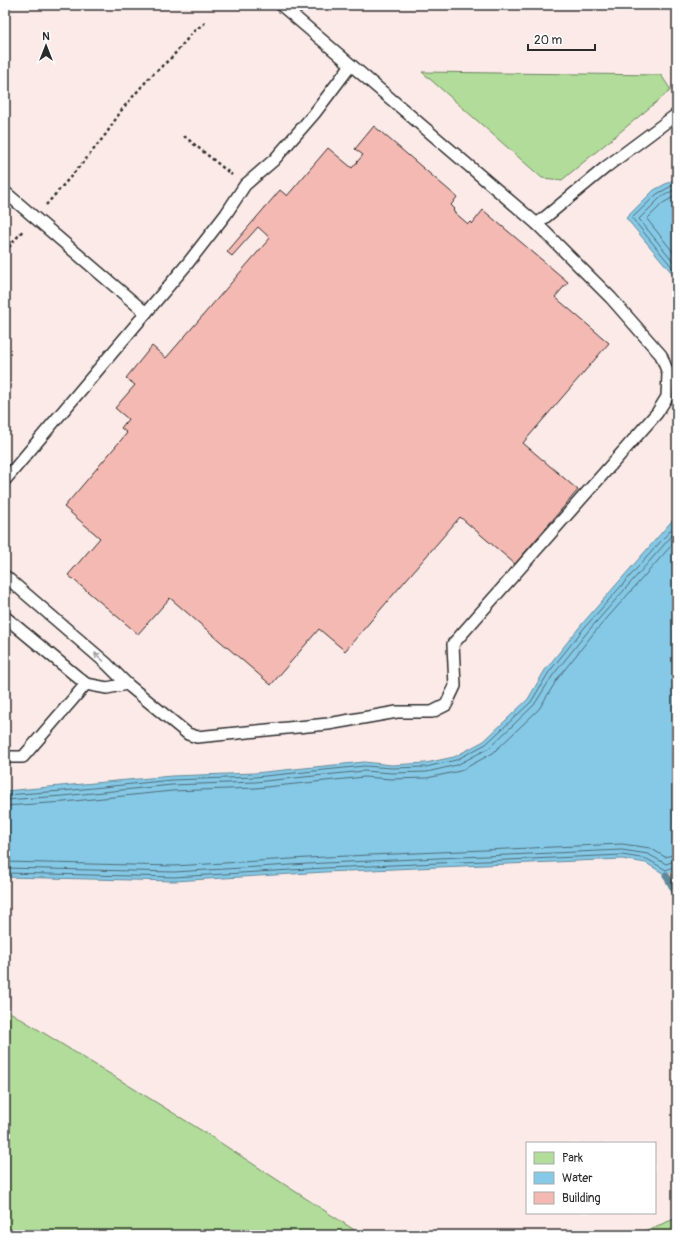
<svg xmlns="http://www.w3.org/2000/svg" width="682" height="1240" viewBox="0 0 682 1240" font-family="Pangolin,sans-serif">
<style>
.built{fill:#fceae8;fill-rule:evenodd}
.green{fill:#b1dc99;stroke:#6e8462}
.water{fill:#85c9e6;stroke:#618a9b}
.lines{fill:none;stroke-linecap:round;stroke-linejoin:round}
.shore{stroke:#4f6a76;stroke-width:1}
.stream{stroke:#618a9b;stroke-width:7}
.building{fill:#f4b9b2;stroke:#2b2b2b}
.service-casing{stroke:#2b2b2b;stroke-width:14}
.path{stroke:#2b2b2b;stroke-width:2.5;stroke-dasharray:3 3;stroke-linecap:butt}
.service{stroke:#fff;stroke-width:11}
.oneway{stroke:#a0a0a0}
</style>
<rect width="100%" height="100%" fill="#fff"/>
<filter id="ink" filterUnits="userSpaceOnUse"><feTurbulence type="fractalNoise" baseFrequency=".025" numOctaves="2"/><feDisplacementMap in="SourceGraphic" scale="8" xChannelSelector="R" yChannelSelector="G"/><feConvolveMatrix kernelMatrix="1 2 1 2 8 2 1 2 1" color-interpolation-filters="sRGB"/></filter>
<g filter="url(#ink)">
<path class="built" d="M5 5H677V1235H5ZM527 1143H655V1213H527Z"/>
<g class="green">
<path d="M422 72 661 75 671 90 562 180 542 178Z"/>
<path d="M5 1009 204 1132 362 1235H5Z"/>
<path d="M677 1218V1235H634Z"/>
</g>
<g class="water">
<path d="M677 178V279L626 218 654 190Z"/>
<path d="M677 515V868L666 875 646 863 622 859 325 872 174 881 5 877V791L172 776 255 773 364 762 392 765 426 763 454 757 484 741 528 699 545 670 582 624Z"/>
</g>
<g class="lines">
<g class="shore">
<path d="M677 183 657 194 632 218 677 273"/>
<path d="M677 188 660 198 639 219 677 266"/>
<path d="M677 195 663 203 647 219 677 257"/>
<path d="M5 795 63 791 172 780 255 777 364 766 392 768 426 767 456 760 486 744 531 702 549 672 585 627 677 523"/>
<path d="M5 800 63 796 172 785 255 782 364 771 392 773 427 772 457 765 489 748 534 705 553 675 589 630 677 530"/>
<path d="M5 806 64 802 172 791 256 788 364 777 391 779 427 778 460 771 493 753 539 709 558 678 593 634 677 539"/>
<path d="M5 862 174 866 325 857 622 844 650 848 665 857 677 854"/>
<path d="M5 868 174 872 325 863 622 850 648 854 666 864 677 860"/>
<path d="M5 873 174 877 325 868 622 855 647 859 666 870 677 865"/>
</g>
<path class="stream" d="M666 875 677 895"/>
</g>
<path class="building" d="M374 126 457 197 451 205 455 209 453 211 468 224 470 222 472 224 483 210 568 282 555 297 609 343 523 443 578 490 515 564 460 517 345 651 319 629 271 685 170 598 138 634 68 575 100 538 64 507 127 433 121 428 128 419 115 408 135 385 126 378 152 346 166 358 270 238 258 227 232 256 227 252 280 190 287 196 328 148 352 168 363 155 355 149Z"/>
<g class="lines">
<g class="service-casing">
<g id="service">
<path d="M5 192 146 313"/>
<path d="M537 224 606 167 677 114"/>
<path d="M5 480 188 263 226 214 245 185 274 160 314 114 351 65"/>
<path d="M5 576 106 663 127 684"/>
<path d="M5 617 86 684 107 688 127 684 188 734 197 737 328 724 397 712H432L446 705 455 686 453 644 657 413 667 397 668 373 661 355 611 298 537 224 281 5"/>
<path d="M5 757H23L86 684"/>
</g>
</g>
<g class="path">
<path d="M184 136 232 175"/>
<path d="M46 205 86 159 106 134 123 108 150 77 172 57 194 31 205 23"/>
<path d="M5 252 24 229"/>
</g>
<use href="#service" class="service"/>
</g>
<defs><path id="oneway-shaft" d="M-6 0H5M1.5-3L5.5 0L1.5 3" fill="none" stroke-width="1.6" stroke-linecap="round" stroke-linejoin="round"/></defs>
<use class="oneway" href="#oneway-shaft" transform="translate(99 657) rotate(-139)"/>
</g>
<rect width="682" height="1240" fill="none" stroke="#fff" stroke-width="20"/>
<rect x="10" y="10" width="662" height="1220" fill="none" stroke="#2b2b2b" stroke-width="1.5" filter="url(#ink)"/>
<rect x="526" y="1142" width="130" height="72" fill="#ffffff" stroke="#aaaaaa"/>
<rect x="534" y="1152" width="20" height="12" fill="#b1dc99" stroke="#aaaaaa"/>
<text x="562" y="1162" font-size="12" fill="#2b2b2b">Park</text>
<rect x="534" y="1172" width="20" height="12" fill="#85c9e6" stroke="#aaaaaa"/>
<text x="562" y="1182" font-size="12" fill="#2b2b2b">Water</text>
<rect x="534" y="1192" width="20" height="12" fill="#f4b9b2" stroke="#aaaaaa"/>
<text x="562" y="1202" font-size="12" fill="#2b2b2b">Building</text>
<g transform="translate(46 46)" stroke="#ffffff" stroke-width="3" paint-order="stroke">
<path d="M0-3L7 15L0 10L-7 15Z" fill="#2b2b2b"/>
<text y="-6" font-size="11" font-weight="bold" text-anchor="middle" fill="#2b2b2b">N</text>
</g>
<path d="M528 44v6h67v-6" fill="none" stroke="#2b2b2b" stroke-width="2"/>
<text x="534" y="44" font-size="12" fill="#2b2b2b" stroke="#ffffff" stroke-width="3" paint-order="stroke">20 m</text>
</svg>
